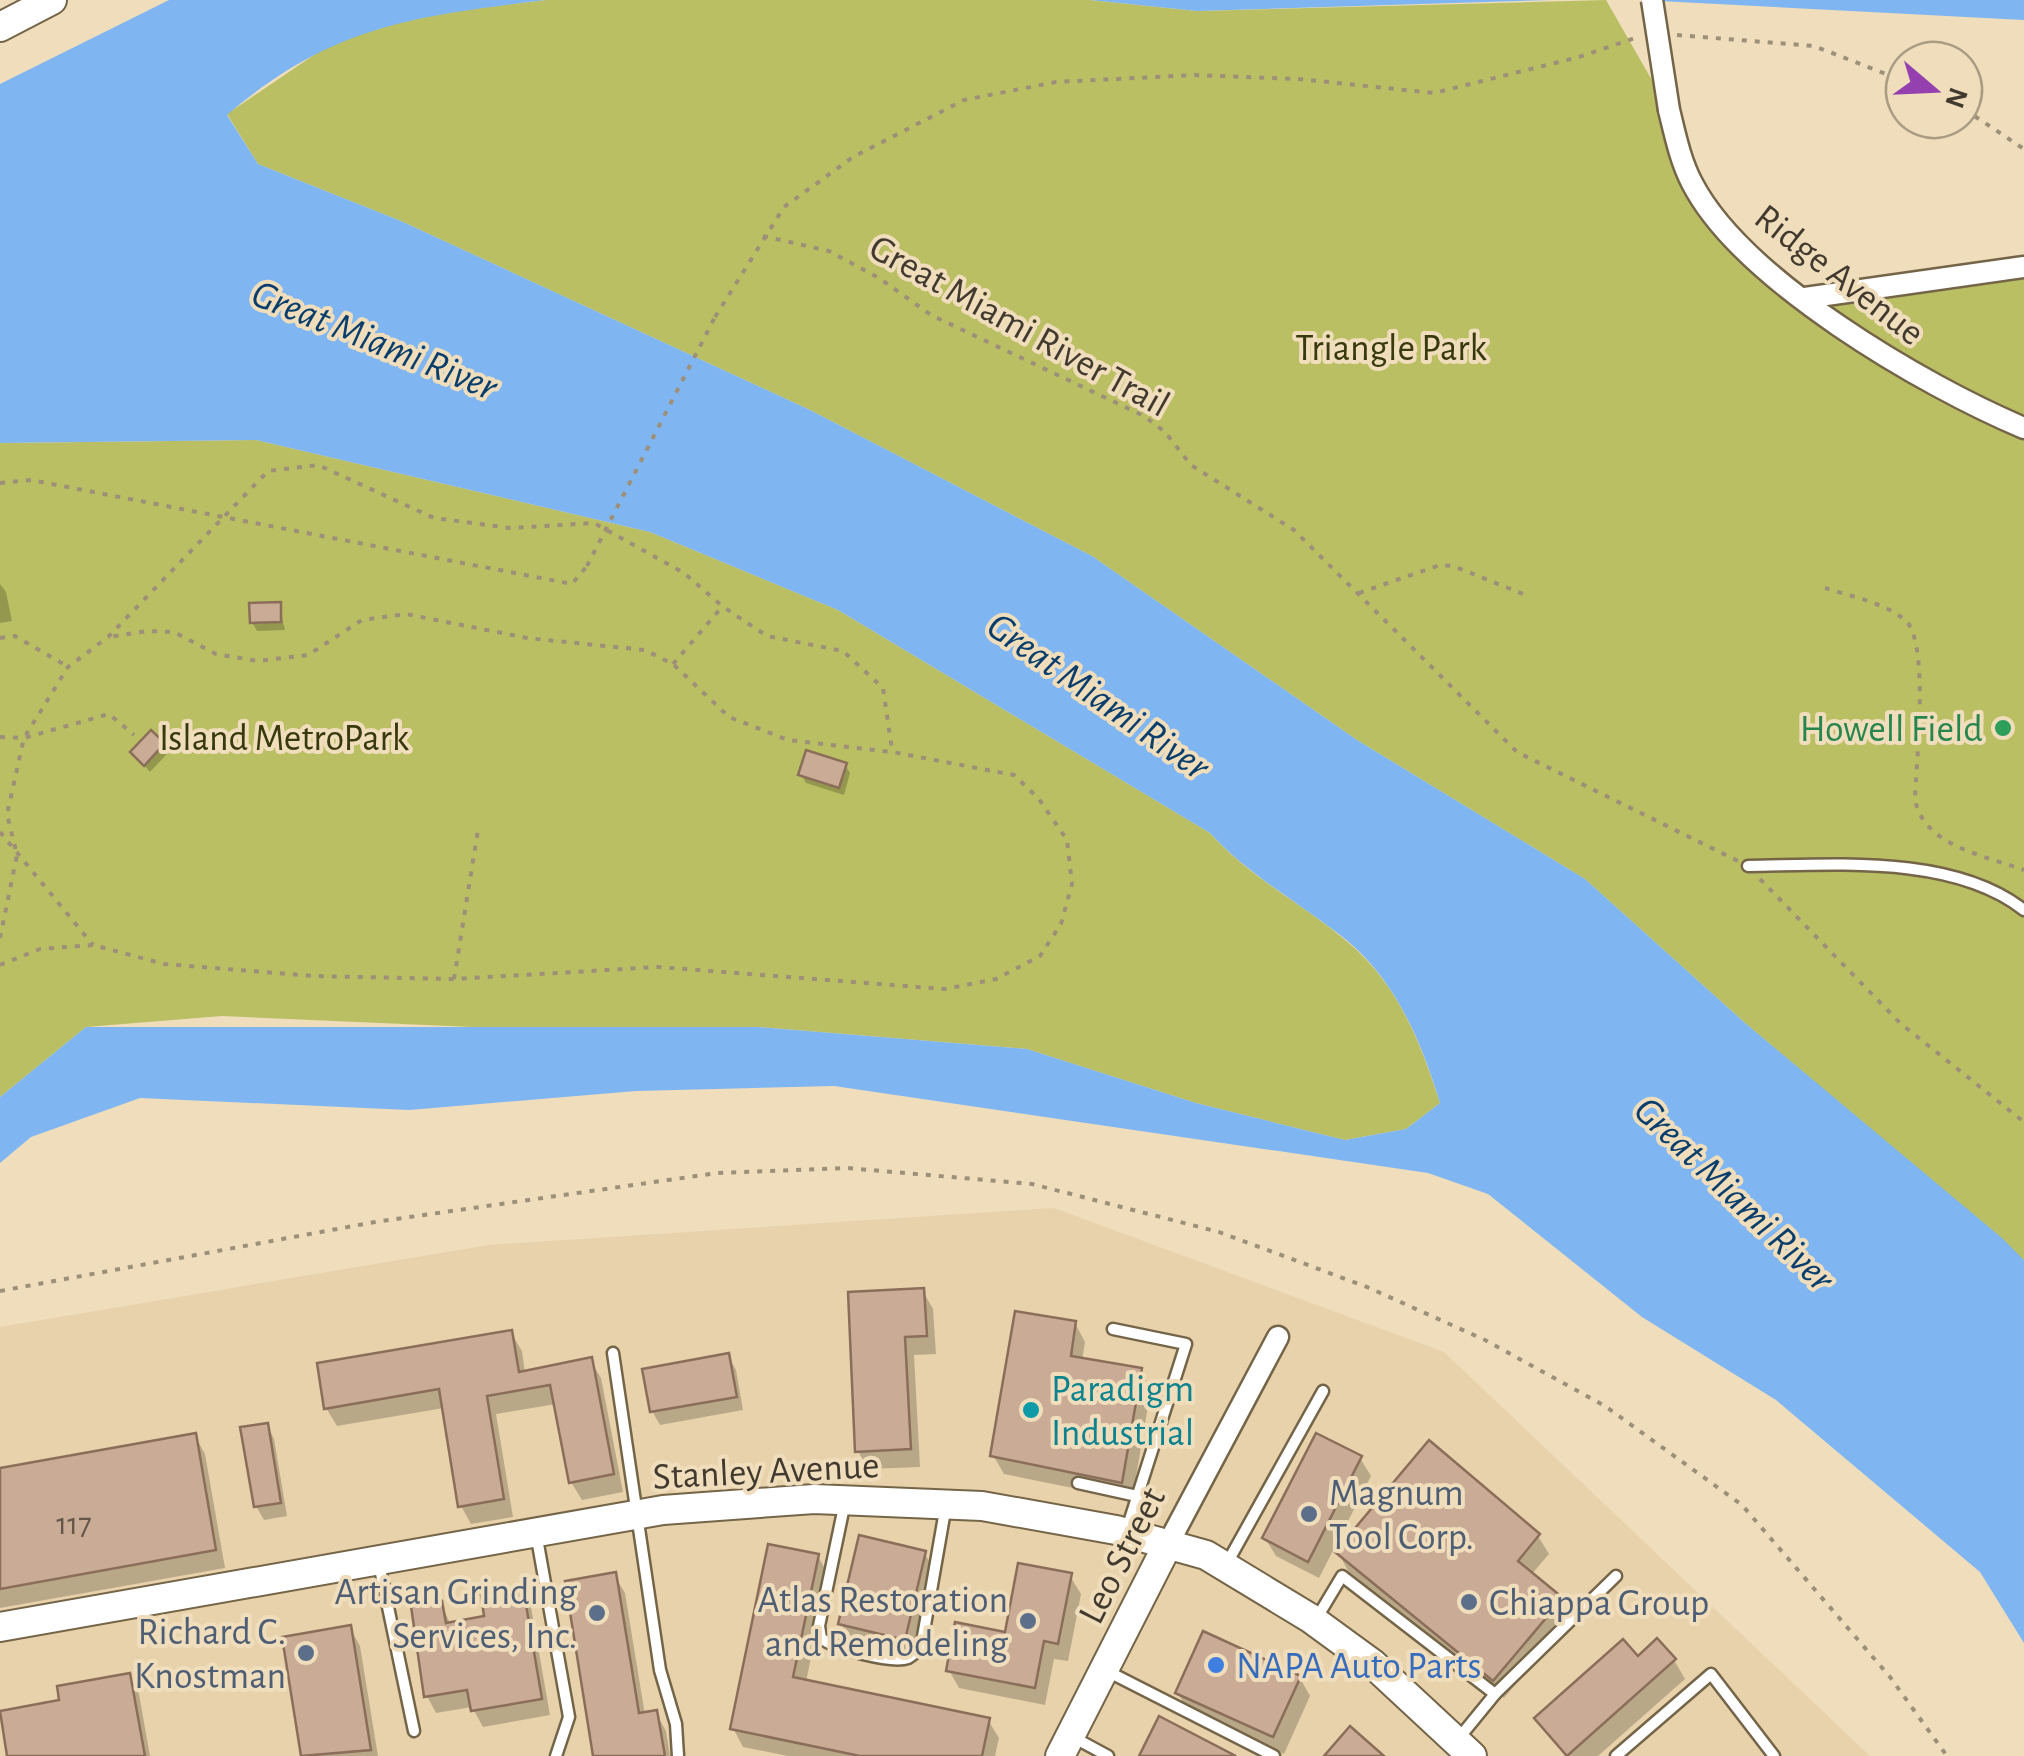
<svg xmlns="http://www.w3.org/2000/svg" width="2024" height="1756" viewBox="0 0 2024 1756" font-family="'Alegreya Sans',sans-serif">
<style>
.built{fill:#e8d2ab}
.green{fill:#babf63}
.water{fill:#7fb6f1}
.shadow{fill:#0003}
.building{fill:#caab96;stroke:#8b6e5a;stroke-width:2.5}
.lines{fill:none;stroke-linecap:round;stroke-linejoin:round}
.lane-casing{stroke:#756548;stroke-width:15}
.street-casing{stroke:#756548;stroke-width:25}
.secondary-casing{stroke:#756548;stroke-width:32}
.path{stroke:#9d9079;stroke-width:4;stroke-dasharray:5 8;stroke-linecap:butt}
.lane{stroke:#fff;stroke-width:10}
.street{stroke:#fff;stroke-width:20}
.secondary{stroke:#fff;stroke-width:28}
.street-bridge-casing{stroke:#756548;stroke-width:25;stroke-linecap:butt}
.path-bridge{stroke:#9d9079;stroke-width:4;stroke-dasharray:5 8;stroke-linecap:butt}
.street-bridge{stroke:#fff;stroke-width:20}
.leisure-dot{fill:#2e9e5b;stroke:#efddbc;stroke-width:4}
.culture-dot{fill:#0f9aa8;stroke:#efddbc;stroke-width:4}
.service-dot{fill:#5c6f8a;stroke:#efddbc;stroke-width:4}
.shop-dot{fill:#3f7fe0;stroke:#efddbc;stroke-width:4}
.labels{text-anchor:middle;stroke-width:8;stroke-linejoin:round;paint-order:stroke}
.number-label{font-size:32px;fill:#645648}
.street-label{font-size:38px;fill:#423a2e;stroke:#efddbc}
.park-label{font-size:38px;fill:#38390d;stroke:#efddbc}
.leisure-label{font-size:38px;fill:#27864d;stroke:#efddbc;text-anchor:end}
.culture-label{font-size:38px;fill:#0d838f;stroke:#efddbc;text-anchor:start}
.service-label{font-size:38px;fill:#4e5e75;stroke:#efddbc;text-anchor:end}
.shop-label{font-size:38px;fill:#366cbe;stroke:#efddbc;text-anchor:start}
.water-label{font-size:40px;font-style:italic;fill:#093e6c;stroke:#efddbc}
</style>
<rect width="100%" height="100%" fill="#efddbc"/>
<path class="built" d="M1054 1208 1444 1352 1870 1756H0V1327L488 1245Z"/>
<g class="green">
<path d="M546 0H1090L1197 11 1606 0 1669 110 1691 181 1805 298 2024 267V1260L1744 1022 1585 879 1357 740 1092 556 810 410 401 221 258 164 227 114 333 42 430 14Z"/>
<path d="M256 440 650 532 838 610 1210 833C1251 879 1304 904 1350 944 1399 986 1421 1044 1440 1103L1406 1129 1345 1140 1196 1103 1027 1049 759 1027 495 1028 222 1016 86 1027 0 1097V443Z"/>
</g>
<g class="water">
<path d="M169 0H546C415 16 332 25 227 115L258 164 401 221 810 410 1092 556 1357 740 1585 879 1744 1022 2002 1238 2024 1260V1643L1980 1572 1776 1400 1642 1317 1488 1194 1428 1173 834 1086 636 1091 409 1110 140 1098 31 1137 0 1163V1097L86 1027H759L1027 1049 1196 1103 1345 1140 1406 1129 1440 1103C1422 1044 1398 985 1350 943 1303 904 1251 878 1210 833L838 610 650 532 256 440 0 443V84Z"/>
<path d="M1090 0H1552L1197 11Z"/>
<path d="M1640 0H2024V20Z"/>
</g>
<g class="shadow">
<path d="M0 584 6 592 12 621 0 623Z"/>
<path d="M279 605 285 630 257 631 252 622Z"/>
<path d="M163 745 168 753 150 772 133 753Z"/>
<path d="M845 765 850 773 844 795 806 783 801 774Z"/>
<path d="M923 1291 933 1309 936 1354 914 1355 920 1467 868 1469 858 1451Z"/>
<path d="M1075 1323 1085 1342 1082 1361 1140 1371 1151 1389 1132 1500 1004 1474 993 1455Z"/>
<path d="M511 1333 522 1351 525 1373 590 1360 601 1378 623 1492 582 1500 571 1482 556 1404 496 1414 513 1517 471 1524 461 1506 444 1408 337 1426 326 1408Z"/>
<path d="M728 1356 736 1370 743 1410 660 1425 652 1411Z"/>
<path d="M267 1425 274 1439 287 1516 264 1520 256 1506Z"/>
<path d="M195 1436 205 1454 225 1568 0 1608V1470Z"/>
<path d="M1360 1458 1371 1476 1319 1578 1276 1556 1265 1538Z"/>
<path d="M1538 1536 1549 1554 1531 1575 1561 1600 1571 1618 1504 1698 1348 1571 1338 1552Z"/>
<path d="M925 1554 935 1572 914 1657 851 1642 841 1623Z"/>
<path d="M818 1556 828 1575 806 1682 988 1720 999 1738 995 1756H788L743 1747 733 1728Z"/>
<path d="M614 1575 625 1593 645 1715 656 1713 666 1731 670 1756H596Z"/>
<path d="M1070 1576 1081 1594 1068 1661 1054 1659 1045 1705 959 1688 949 1670 1007 1634Z"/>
<path d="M521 1590 531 1607 550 1715 483 1727 472 1707 436 1713 427 1696 441 1604 451 1625 487 1618Z"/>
<path d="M350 1628 360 1646 378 1756H304L285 1639Z"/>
<path d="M1637 1659 1674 1660 1685 1679 1598 1756H1565L1537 1719Z"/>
<path d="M129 1676 139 1694 150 1756H10Z"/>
<path d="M1300 1678 1310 1696 1284 1754 1188 1711 1178 1693Z"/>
</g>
<g class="building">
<path d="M281 602V622L250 623 249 603Z"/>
<path d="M151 730 165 743 144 766 130 752Z"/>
<path d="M806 750 847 763 839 788 798 775Z"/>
<path d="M924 1288 927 1336 905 1337 911 1449 855 1452 848 1292Z"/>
<path d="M1015 1311 1076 1321 1071 1356 1142 1368 1122 1483 990 1456Z"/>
<path d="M512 1330 519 1372 592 1357 614 1474 569 1483 550 1385 487 1396 504 1499 458 1507 439 1389 324 1409 317 1363Z"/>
<path d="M729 1353 737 1397 650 1412 642 1369Z"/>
<path d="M268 1423 281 1503 254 1507 240 1427Z"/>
<path d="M196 1433 216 1550 0 1589V1468Z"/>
<path d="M1316 1433 1362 1456 1308 1562 1262 1538Z"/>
<path d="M1429 1440 1540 1534 1518 1561 1563 1598 1493 1681 1335 1552Z"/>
<path d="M859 1535 926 1551 905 1640 838 1624Z"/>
<path d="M768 1544 819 1554 793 1677 990 1718 982 1756H860L730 1729Z"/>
<path d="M1018 1563 1072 1573 1058 1644 1044 1641 1035 1688 946 1671 955 1622 1005 1632Z"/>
<path d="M616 1572 639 1713 657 1710 665 1756H593L565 1581Z"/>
<path d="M523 1587 542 1699 471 1711 467 1690 424 1697 411 1606 442 1601 446 1623 484 1616 481 1595Z"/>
<path d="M351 1625 371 1750 301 1756 282 1637Z"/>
<path d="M1203 1631 1301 1676 1273 1737 1175 1693Z"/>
<path d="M1657 1638 1676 1659 1567 1756 1534 1718 1623 1639 1638 1656Z"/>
<path d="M130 1673 145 1756H7L0 1711 59 1700 57 1686Z"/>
<path d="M1159 1716 1236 1756H1139Z"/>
<path d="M1350 1726 1384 1756H1324Z"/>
</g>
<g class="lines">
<g class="lane-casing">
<g id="lane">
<path d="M1748 866C1833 865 1953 854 2024 910"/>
<path d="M1113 1329 1186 1344 1126 1532"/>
<path d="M613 1353 660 1670 676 1724 678 1756"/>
<path d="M1078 1483 1137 1496"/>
<path d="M845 1502 819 1626 821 1638C832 1648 892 1664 908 1658 910 1657 919 1650 921 1648L946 1505"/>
<path d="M536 1533 569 1717 556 1756"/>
<path d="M379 1564 414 1731"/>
<path d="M1226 1565 1323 1391"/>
<path d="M1315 1621 1342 1576 1495 1694 1459 1738"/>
<path d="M1105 1670 1274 1756"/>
<path d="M1495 1694 1616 1576"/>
<path d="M1071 1736 1108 1756"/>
<path d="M1616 1756 1711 1674 1774 1756"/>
</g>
</g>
<g class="street-casing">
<g id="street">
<path d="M1669 110C1675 134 1680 160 1692 183 1742 280 1924 386 2024 428"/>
<path d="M1805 298 2024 267"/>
<path d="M1168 1544 1278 1337"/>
</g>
</g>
<g class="secondary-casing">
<g id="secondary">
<path d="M0 27 52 0"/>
<path d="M0 1627 663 1510 814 1499 982 1506 1116 1530 1206 1555 1310 1618 1373 1664 1472 1756"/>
<path d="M1060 1756 1168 1544"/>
</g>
</g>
<g class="path">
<path d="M1677 35 1814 46 1904 81"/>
<path d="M1964 109 2024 149"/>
<path d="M763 236 829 251 879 278 931 315 1144 416 1165 432 1191 465 1294 530 1517 752 1738 861"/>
<path d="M715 317 784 207 853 157 964 100 1056 82 1195 75 1299 79 1434 93 1579 57 1638 37"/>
<path d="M0 483 31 480 572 584 587 566"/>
<path d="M1825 588C1850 596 1885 603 1905 620 1930 641 1916 764 1915 799 1923 846 1986 856 2024 870"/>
<path d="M1359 593 1440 565 1453 566 1523 594"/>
<path d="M0 638 15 636 67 666"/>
<path d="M673 664 722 607"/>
<path d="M0 737 24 738 109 714 134 735"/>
<path d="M0 832 93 945"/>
<path d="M1760 879 1900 1023 2024 1122"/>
<path d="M0 938 17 855 7 814 24 738 68 667 108 637 268 471 318 465 434 518 510 528 594 523 684 573 722 606 767 636 843 651 883 688 892 750"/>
<path d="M0 965 40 949 93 945 164 964 314 976 454 979 658 967 945 989 996 979 1040 956 1061 924 1072 884 1067 840 1039 799 1014 775 892 752 788 740 729 717 673 664 645 650 527 638 406 614 362 620 308 655 258 661 216 654 174 632 147 631 108 637"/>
<path d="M454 979 478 830"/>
<path d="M0 1291 375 1222 717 1173 847 1168 1032 1184 1219 1232 1367 1287 1485 1340 1605 1406 1742 1505 1890 1677 1947 1756"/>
</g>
<use href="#lane" class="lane"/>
<use href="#street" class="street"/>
<use href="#secondary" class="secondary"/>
<g class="street-bridge-casing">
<path id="street-bridge" d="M1652 0 1669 110"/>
</g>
<path class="path-bridge" d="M587 566 715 317"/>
<use href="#street-bridge" class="street-bridge"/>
</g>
<circle class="leisure-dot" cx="2003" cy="728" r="10"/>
<circle class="culture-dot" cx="1031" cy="1410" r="10"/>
<g class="service-dot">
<circle cx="1309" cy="1514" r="10"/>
<circle cx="1469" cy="1602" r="10"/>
<circle cx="597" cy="1613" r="10"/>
<circle cx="1028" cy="1621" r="10"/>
<circle cx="306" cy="1653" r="10"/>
</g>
<circle class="shop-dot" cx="1216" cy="1665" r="10"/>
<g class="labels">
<g class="number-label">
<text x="74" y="1534">117</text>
</g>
<g class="street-label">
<text transform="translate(1840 274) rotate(38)" y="13">Ridge Avenue</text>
<text transform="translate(1020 325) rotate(29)" y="13">Great Miami River Trail</text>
<text transform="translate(766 1470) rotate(-3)" y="13">Stanley Avenue</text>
<text transform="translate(1121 1555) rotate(-63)" y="13">Leo Street</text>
</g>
<g class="park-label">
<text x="1391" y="360">Triangle Park</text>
<text x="284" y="750">Island MetroPark</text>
</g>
<g class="leisure-label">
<text x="1983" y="741">Howell Field</text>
</g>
<g class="culture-label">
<text x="1051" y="1401">Paradigm<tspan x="1051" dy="44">Industrial</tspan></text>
</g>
<g class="service-label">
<text x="1329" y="1505" text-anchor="start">Magnum<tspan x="1329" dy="44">Tool Corp.</tspan></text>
<text x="577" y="1604">Artisan Grinding<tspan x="577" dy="44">Services, Inc.</tspan></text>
<text x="1008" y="1612">Atlas Restoration<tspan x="1008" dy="44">and Remodeling</tspan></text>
<text x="1489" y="1615" text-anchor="start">Chiappa Group</text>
<text x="286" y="1644">Richard C.<tspan x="286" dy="44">Knostman</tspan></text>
</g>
<g class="shop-label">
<text x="1236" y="1678">NAPA Auto Parts</text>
</g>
<g class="water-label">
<text transform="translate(375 339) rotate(22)" y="14">Great Miami River</text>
<text transform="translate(1099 695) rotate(35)" y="14">Great Miami River</text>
<text transform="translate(1735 1193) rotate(44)" y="14">Great Miami River</text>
</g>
</g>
<g transform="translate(1934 90) rotate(109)"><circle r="48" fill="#efddbc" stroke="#aa9c83" stroke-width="2.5"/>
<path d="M0-8L18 38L0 25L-18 38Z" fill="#9440ae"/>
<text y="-15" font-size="28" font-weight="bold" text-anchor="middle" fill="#423a2e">N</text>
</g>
</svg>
